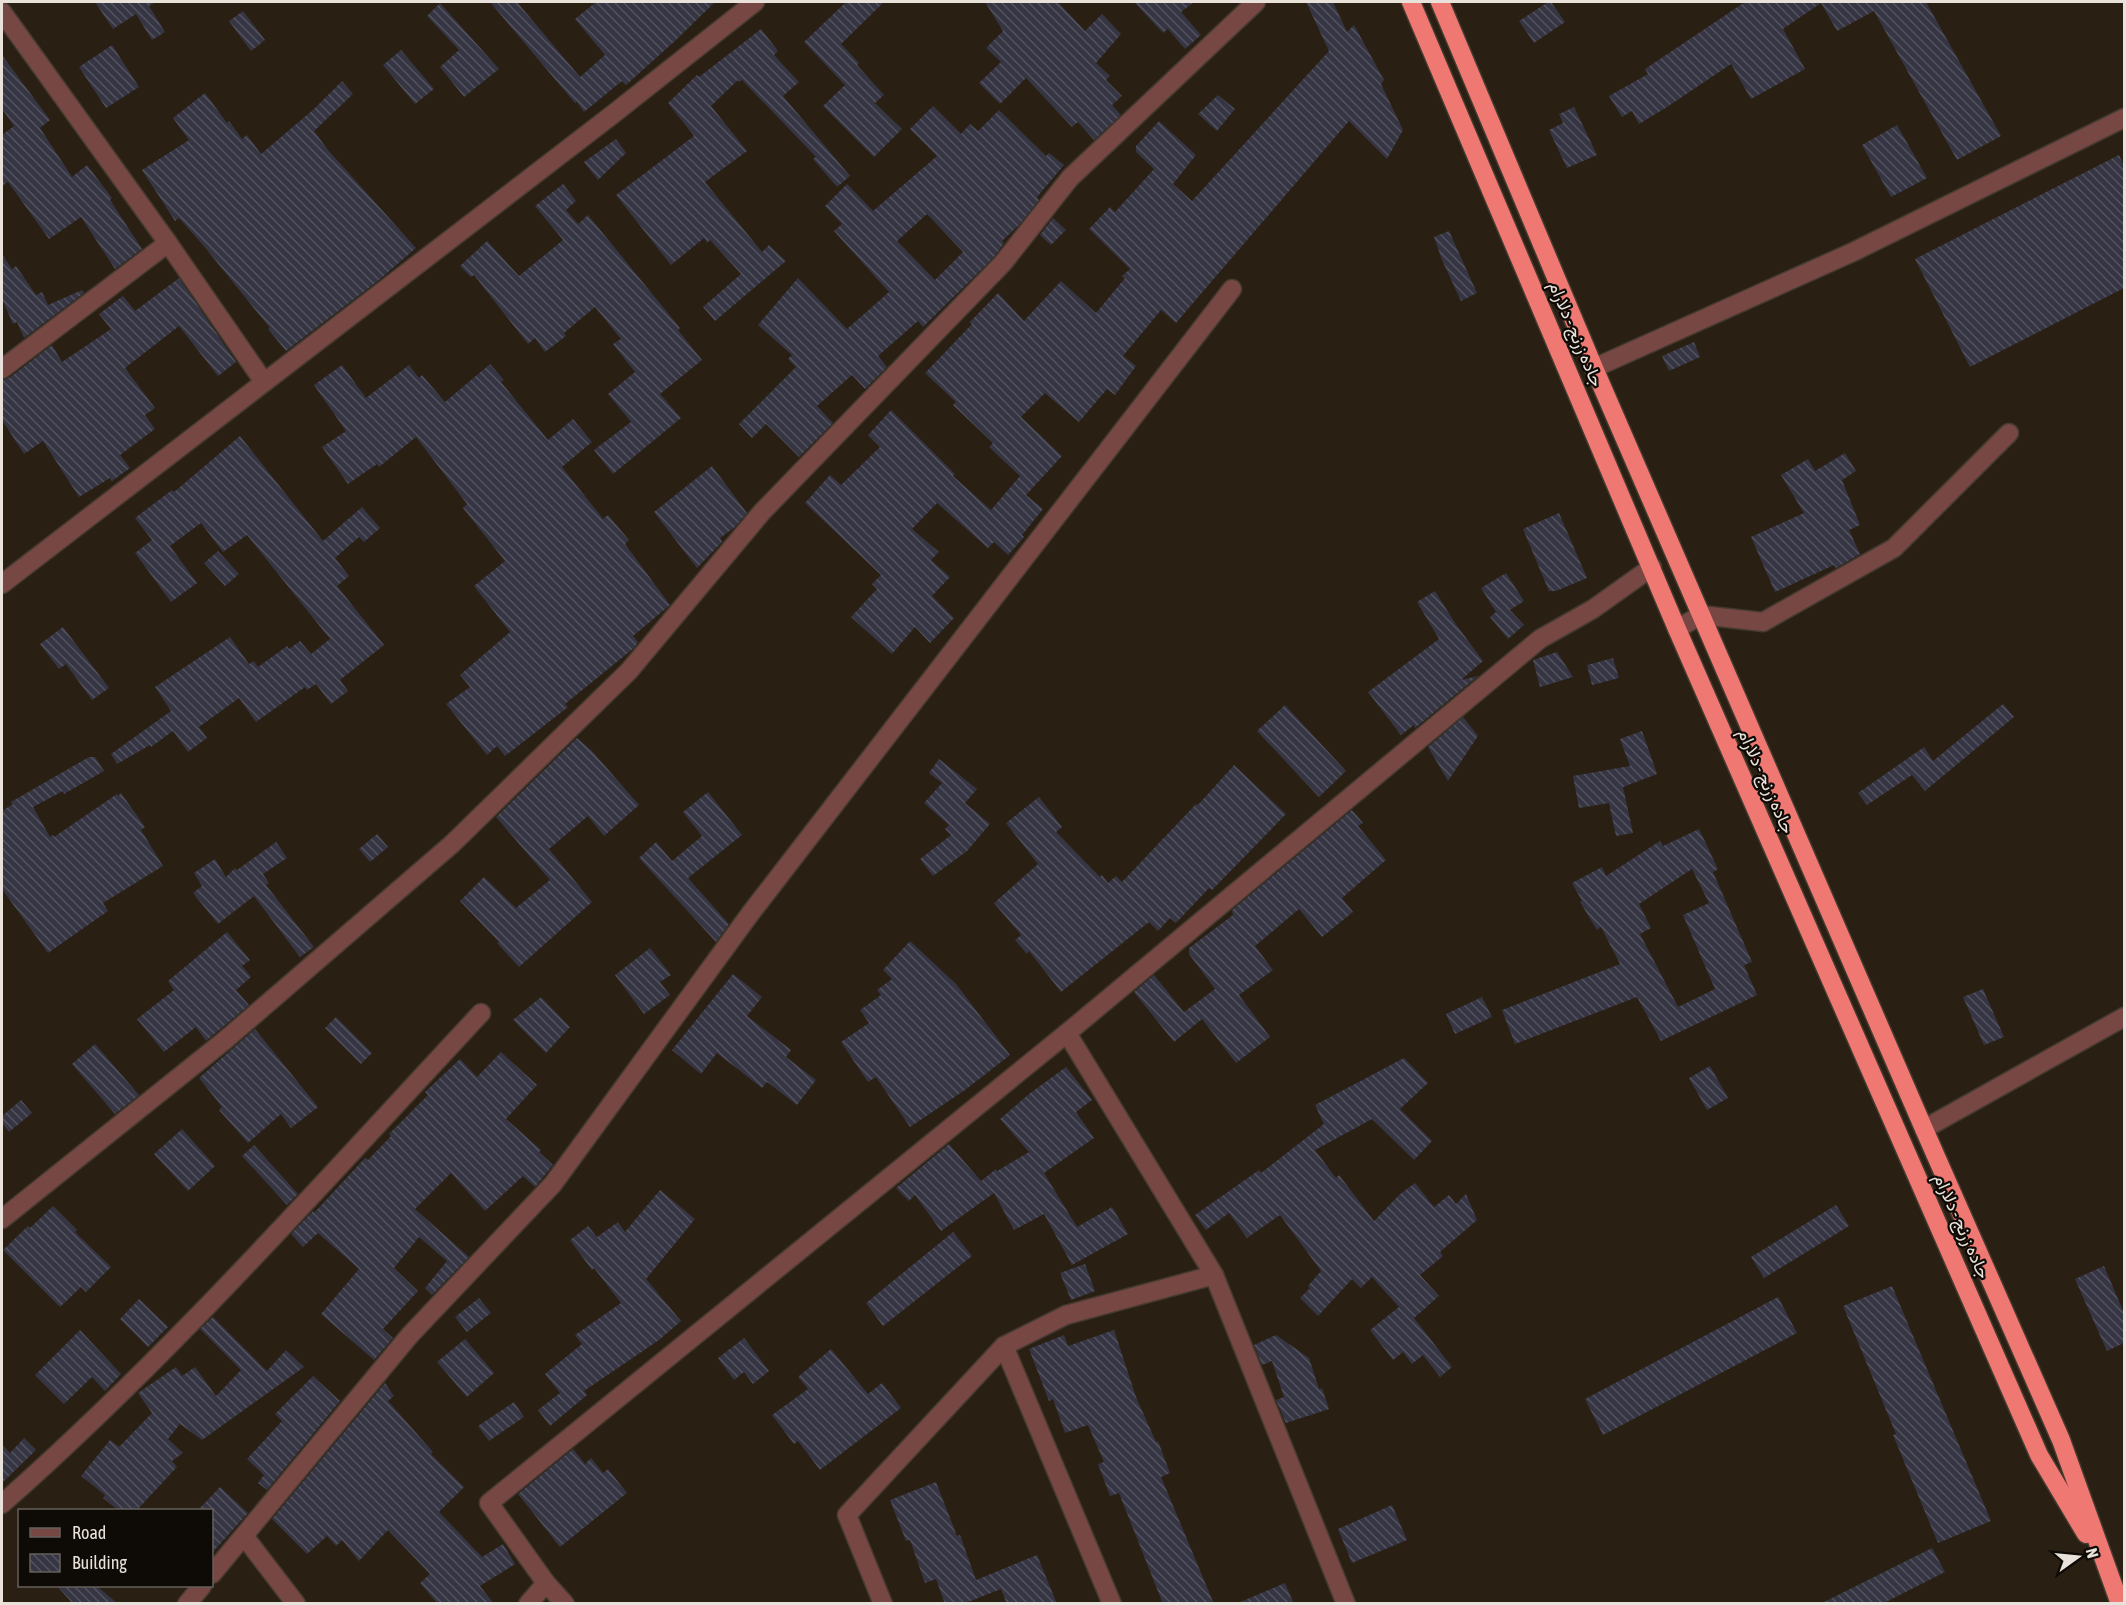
<svg xmlns="http://www.w3.org/2000/svg" width="2126" height="1605" viewBox="0 0 2126 1605" font-family="'Asap Condensed',Vazirmatn,sans-serif">
<style>
.building{fill:url(#building-back-hatch);fill-rule:evenodd}
.lines{fill:none;stroke-linecap:round;stroke-linejoin:round}
.street-casing{stroke:#443a2f;stroke-width:21}
.highway-casing{stroke:#443a2f;stroke-width:21}
.street{stroke:#774744;stroke-width:18}
.highway{stroke:#ef7872;stroke-width:18}
.labels{text-anchor:middle;stroke-width:4.5;stroke-linejoin:round;paint-order:stroke}
.street-label{font-size:18px;fill:#e9e2db;stroke:#0e0a05}
</style>
<defs>
<pattern id="building-back-hatch" width="6" height="6" patternUnits="userSpaceOnUse" patternTransform="scale(1.5)"><rect width="6" height="6" fill="#363544"/><path d="M-1 5l2 2M0 0l6 6M5-1l2 2" fill="none" stroke="#53525e"/></pattern>
</defs>
<rect width="100%" height="100%" fill="#291f13"/>
<g class="building">
<path d="M95 2H156L149 6 165 32 152 40 136 14 113 29Z"/>
<path d="M490 2H517L580 77 605 55 575 19 596 2H715L675 41 626 85 622 81 584 112 577 102 575 103Z"/>
<path d="M846 2H884L841 44 859 63 857 65 884 95 875 103 902 129 874 157 823 106 845 85 804 42Z"/>
<path d="M985 2H1058L1085 31 1102 14 1121 34 1096 63 1110 76 1106 80 1122 96 1112 105 1121 115 1094 140 1078 122 1072 127 1026 78 1000 104 979 83 1001 62 986 48 1003 31Z"/>
<path d="M1134 2H1194L1181 12 1201 35 1185 49 1168 29 1163 33Z"/>
<path d="M1306 2H1333L1347 32 1354 25 1384 80 1381 84 1403 130 1387 159 1349 121 1176 323 1161 310 1123 356 1136 366 1115 395 1107 389 1079 422 1045 393 1021 417 1062 456 1026 495 1043 509 1022 535 1024 537 1008 555 994 542 988 548 937 503 912 529 939 552 931 560 950 577 932 596 954 618 930 643 915 627 892 654 851 617 877 589 872 584 881 575 805 503 830 475 841 485 880 447 868 435 891 410 955 474 953 476 991 510 1020 476 989 447 993 443 953 405 956 402 925 373 972 324 970 322 998 293 1024 321 1061 281 1096 313 1125 278 1122 276 1130 269 1089 229 1110 207 1115 212 1154 169 1136 152V146L1159 121 1196 155 1173 184 1192 201 1329 51Z"/>
<path d="M1548 2H1551L1565 22 1534 43 1519 21Z"/>
<path d="M1745 2H1926L2001 136 1957 160 1874 11 1837 31 1821 3 1783 29 1805 69 1751 99 1731 64 1667 107 1639 124 1632 111 1622 117 1609 96 1648 74 1645 69Z"/>
<path d="M440 3 499 69 464 97 440 67 459 50 427 16Z"/>
<path d="M243 11 265 40 251 51 229 21Z"/>
<path d="M761 29 778 51 774 55 799 82 783 96 850 176 837 187 813 159 816 157 742 80 739 82 738 80 711 106 747 151 705 182 762 252 769 245 786 261 715 321 703 307 741 274 710 240 707 243 704 238 671 265 616 195 694 136 668 103 697 75 699 77Z"/>
<path d="M112 45 139 87 106 108 79 67Z"/>
<path d="M401 50 434 89 415 104 383 65Z"/>
<path d="M2 55 50 120 40 128 72 177 87 165 112 198 110 200 142 249 115 269 81 217 49 239 8 182 2 186V135L14 126 2 109Z"/>
<path d="M342 81 353 94 314 131 328 150 416 248 379 280 286 351 268 329 270 328 203 245 179 218 175 221 142 170 189 140 173 118 205 93 227 123 229 121 242 139 247 135 261 154 314 109Z"/>
<path d="M1218 95 1235 109 1217 131 1198 114Z"/>
<path d="M933 106 961 134 970 124 978 131 999 110 1046 156 1049 153 1064 165 1037 197 1039 200 1019 225 1002 241 1004 243 995 256 979 272 923 327 918 321 878 356 887 367 865 389 852 375 817 406 833 423 799 457 766 424 752 438 739 424 796 367 788 359 792 355 758 325 798 278 847 329 889 292 834 231 842 224 825 206 847 184 873 211 937 156 910 129ZM927 214 963 252 935 280 897 241Z"/>
<path d="M1574 107 1597 155 1567 168 1549 130 1563 123 1559 114Z"/>
<path d="M1897 125 1927 178 1891 197 1862 145Z"/>
<path d="M616 139 626 153 598 180 584 162Z"/>
<path d="M2119 155 2124 166V288L1970 367 1915 259Z"/>
<path d="M563 184 576 201 566 210 578 224 588 215 680 328 678 330 702 360 660 394 681 418 613 474 594 450 631 422 608 394 635 372 613 344 621 339 595 307 564 333 566 336 545 352 535 338 528 344 474 275 471 277 460 266 487 241 519 276 563 240 535 206Z"/>
<path d="M1053 218 1066 230 1051 245 1040 235Z"/>
<path d="M1449 231 1477 293 1461 301 1442 260 1434 237Z"/>
<path d="M2 254 12 269 16 266 36 295 42 292 48 305 82 290 84 293 24 338 17 322 13 324 2 299Z"/>
<path d="M179 278 236 362 218 376 179 326 125 368 155 408 145 415 155 429 120 455 130 468 112 481 110 478 79 497 43 441 24 454 2 420V380L9 378 52 345 62 362 111 329 99 314 123 296 135 311Z"/>
<path d="M1694 342 1700 357 1669 371 1662 356Z"/>
<path d="M490 364 504 380 501 382 548 440 573 419 592 442 562 467 603 519 608 515 629 540 625 544 670 605 633 636 638 642 634 648 565 704 568 707 505 756 497 746 487 755 446 704 470 687 460 675 510 632 474 586 505 561 463 508 467 504 416 437 379 467 377 464 348 484 322 447 346 431 314 385 342 365 366 398 409 365 419 378 422 375 445 402Z"/>
<path d="M240 436 323 541 362 507 380 528 364 542 359 537 335 558 349 576 337 586 384 645 340 680 348 691 331 704 316 684 307 690 305 687 256 722 239 698 199 727 207 738 188 752 173 731 151 747 150 745 117 764 111 754 171 711 155 687 230 637 249 664 254 661 258 667 287 646 289 649 300 641 311 654 330 639 247 535 223 552 201 523 170 546 197 583 171 602 135 553 152 540 135 518 172 490 174 492Z"/>
<path d="M1845 453 1856 471 1842 480 1860 525 1849 530 1860 554 1836 568 1834 565 1775 592 1751 537 1804 513 1781 475 1808 459 1815 471Z"/>
<path d="M712 466 747 513 735 527 720 538 722 542 697 568 654 512Z"/>
<path d="M1559 513 1587 578 1556 591H1549L1523 529Z"/>
<path d="M218 551 239 574 225 586 204 563Z"/>
<path d="M1506 573 1524 601 1510 610 1524 625 1508 639 1490 617 1496 612 1481 588Z"/>
<path d="M1435 591 1455 623 1483 661 1461 680 1478 676 1415 728 1414 725 1401 735 1368 692 1439 639 1417 602Z"/>
<path d="M63 627 109 688 92 700 66 664 59 669 40 644Z"/>
<path d="M1557 652 1573 677 1540 687 1533 660Z"/>
<path d="M1613 658 1619 678 1592 685 1587 665Z"/>
<path d="M2003 704 2014 717 1925 791 1912 775 1867 805 1858 793 1924 747 1933 761Z"/>
<path d="M1285 705 1346 771 1319 797 1257 731Z"/>
<path d="M1463 717 1478 736 1448 781 1428 747Z"/>
<path d="M1642 731 1657 774 1623 787 1633 833 1616 836 1609 803 1579 808 1573 776 1630 766 1620 739Z"/>
<path d="M577 738 592 751 639 805 604 836 588 816 549 849 592 902 519 967 497 943 499 942 460 901 484 877 516 908 550 880 496 817Z"/>
<path d="M89 757H95L104 771 64 794 63 791 33 807 50 837 53 835 54 837 117 794 118 796 121 793 145 827 141 830 163 866 103 903 108 911 48 953 2 889V811L13 804 11 802Z"/>
<path d="M939 759 977 789 965 803 990 824 967 851 933 876 920 859 951 835 945 829 949 825 924 803 942 783 929 773Z"/>
<path d="M1234 765 1286 814 1212 890 1209 888 1176 923 1170 918 1158 931 1149 922 1061 992 1029 951 1027 954 1015 940 1021 935 994 903 1038 864 1006 823 1039 797 1062 827 1056 832 1100 877 1102 875 1108 883 1116 876 1122 882 1196 804 1198 805Z"/>
<path d="M708 792 742 835 688 878 729 924 716 942 639 858 656 842 672 861 702 836 683 812Z"/>
<path d="M1352 810 1363 823 1358 826 1386 860 1342 898 1353 912 1322 937 1299 909 1255 946 1273 970 1239 995 1270 1037 1236 1063 1202 1019 1174 1042 1134 992 1154 975 1184 1012 1215 989 1189 954V948L1233 915 1232 910Z"/>
<path d="M1699 829 1718 869 1713 872 1752 962 1744 965 1757 995 1661 1041 1637 997 1515 1044 1502 1010 1620 964 1601 927 1597 930 1580 902 1582 901 1572 883 1602 867 1606 876 1660 841 1663 846ZM1692 869 1709 903 1683 915 1715 989 1678 1007 1640 934 1651 928 1639 904Z"/>
<path d="M377 834 388 847 370 862 359 849Z"/>
<path d="M276 842 287 858 263 874 269 883 266 885 314 947 300 957 254 896 218 924 193 893 202 886 194 873 215 859 226 877 235 868 237 870Z"/>
<path d="M227 932 250 960 242 966 251 977 236 990 249 1005 206 1041 196 1027 164 1052 137 1019 174 990 168 981Z"/>
<path d="M910 941 956 984 1010 1055 965 1090 910 1127 876 1077 868 1082 841 1042 869 1023 860 1010 881 995 877 990 892 979 883 970Z"/>
<path d="M650 948 671 975 660 982 670 995 644 1014 615 975Z"/>
<path d="M733 974 762 997 747 1016 791 1050 786 1057 816 1080 797 1105 767 1082 762 1088 717 1053 701 1074 672 1050Z"/>
<path d="M1983 989 2004 1037 1984 1045 1963 997Z"/>
<path d="M541 997 570 1027 546 1053 513 1020Z"/>
<path d="M1482 997 1492 1017 1455 1034 1446 1014Z"/>
<path d="M336 1017 372 1053 361 1064 325 1028Z"/>
<path d="M255 1029 318 1107 291 1128 281 1114 248 1143 219 1110 222 1107 199 1078Z"/>
<path d="M95 1044 139 1095 115 1114 72 1064Z"/>
<path d="M501 1052 537 1085 506 1119 541 1150 539 1152 553 1165 535 1187 523 1176 485 1211 451 1173 415 1209 469 1257 432 1295 425 1288 447 1261 419 1237 394 1268 418 1291 383 1329 393 1338 374 1360 321 1314 359 1269 318 1233 303 1247 291 1234 313 1211 314 1213 365 1158 368 1160 391 1136 389 1134 428 1095 425 1092 460 1059 477 1077Z"/>
<path d="M1404 1058 1428 1083 1400 1109 1432 1141 1414 1160 1372 1119 1315 1150 1336 1178 1339 1175 1374 1221 1399 1195 1415 1183 1434 1207 1449 1195 1456 1204 1466 1194 1477 1220 1440 1252 1443 1256 1420 1275 1439 1296 1414 1318 1452 1367 1440 1377 1423 1355 1412 1364 1403 1352 1393 1360 1370 1330 1399 1307 1372 1277 1361 1288 1352 1279 1318 1316 1300 1298 1310 1288 1308 1286 1321 1271 1280 1215 1247 1238 1229 1213 1206 1230 1195 1215 1259 1170 1261 1173 1324 1124 1315 1105Z"/>
<path d="M1710 1066 1728 1098 1707 1110 1689 1078Z"/>
<path d="M1066 1067 1092 1100 1076 1112 1094 1138 1044 1173 1077 1227 1112 1207 1128 1234 1072 1265 1044 1214 1014 1230 994 1193 941 1231 915 1195 909 1201 896 1188 949 1144 981 1181 996 1169 997 1171 1029 1152 1000 1119 1029 1094Z"/>
<path d="M21 1100 32 1113 9 1132 2 1123V1116Z"/>
<path d="M182 1129 215 1166 188 1191 154 1154Z"/>
<path d="M254 1145 298 1194 287 1205 242 1156Z"/>
<path d="M660 1190 695 1219 646 1279 681 1321 659 1340 584 1391 587 1395 550 1426 538 1410 560 1393 545 1374 582 1344 575 1335 621 1303 594 1268 592 1270 570 1240 588 1226 597 1237 618 1222 625 1232Z"/>
<path d="M1836 1205 1849 1226 1764 1278 1751 1257Z"/>
<path d="M53 1206 77 1230 75 1232 111 1267 86 1292 81 1287 60 1307 3 1250 28 1226 30 1228Z"/>
<path d="M953 1232 972 1256 883 1326 866 1303Z"/>
<path d="M1085 1264 1095 1291 1071 1300 1060 1273Z"/>
<path d="M2104 1266 2124 1313V1343L2107 1351 2075 1279Z"/>
<path d="M1892 1286 1991 1521 1938 1543 1893 1435 1896 1434 1843 1306Z"/>
<path d="M1778 1297 1797 1333 1603 1435 1585 1399Z"/>
<path d="M479 1298 491 1313 467 1332 455 1317Z"/>
<path d="M139 1299 168 1327 148 1347 120 1319Z"/>
<path d="M213 1317 267 1371 286 1350 304 1367 202 1440 180 1424 168 1439 183 1453 172 1461 177 1467 137 1510H118L103 1498 105 1495 81 1476 110 1440 119 1447 152 1413 138 1393 176 1367 182 1376 195 1367 216 1396 241 1370 200 1329Z"/>
<path d="M80 1330 121 1374 105 1391 92 1377 64 1404 35 1375Z"/>
<path d="M1114 1330 1136 1397 1156 1442 1158 1441 1170 1473 1161 1477 1214 1604H1163L1119 1493 1110 1496 1098 1464 1104 1462 1088 1425 1065 1433 1053 1399 1049 1401 1029 1349 1064 1335 1068 1346Z"/>
<path d="M1276 1335 1309 1358 1319 1389 1322 1388 1329 1409 1286 1423 1276 1400 1284 1397 1272 1361 1262 1365 1254 1345Z"/>
<path d="M744 1338 769 1371 753 1384 744 1372 734 1380 718 1358Z"/>
<path d="M465 1339 494 1373 467 1397 437 1362Z"/>
<path d="M831 1349 868 1394 882 1383 901 1408 820 1470 798 1441 794 1444 772 1415 808 1389 798 1377Z"/>
<path d="M313 1376 340 1401 267 1490 258 1483 264 1475 247 1459 282 1421 275 1414Z"/>
<path d="M385 1383 394 1396 388 1401 433 1452 431 1454 464 1487 439 1512 482 1557 503 1544 515 1564 480 1586 494 1604H438L420 1583 430 1574 388 1530 359 1561 342 1540 336 1546 327 1536 307 1554 272 1519Z"/>
<path d="M514 1402 524 1417 489 1441 478 1426Z"/>
<path d="M24 1438 36 1450 2 1483V1444L10 1453Z"/>
<path d="M573 1449 585 1464 591 1458 603 1473 608 1469 627 1493 560 1547 518 1494Z"/>
<path d="M936 1482 957 1536 960 1535 976 1580 1037 1555 1057 1604H1007L1001 1589 963 1604H945L936 1579 925 1583 910 1540 906 1541 890 1500Z"/>
<path d="M220 1487 248 1513 212 1553V1510H198Z"/>
<path d="M1392 1505 1407 1540 1352 1563 1338 1529Z"/>
<path d="M1932 1548 1945 1572 1882 1604H1820Z"/>
<path d="M1285 1583 1294 1604H1238V1603Z"/>
<path d="M57 1586H97L118 1604H73Z"/>
</g>
<g class="lines">
<g class="street-casing">
<g id="street">
<path d="M2 12 168 243 264 382"/>
<path d="M1594 368 1853 252 2124 118"/>
<path d="M2 369 168 243"/>
<path d="M2 584 612 115 755 2"/>
<path d="M1677 629 1701 615 1763 622 1894 548 2009 433"/>
<path d="M1067 1033 1214 1275 1346 1604"/>
<path d="M1924 1129 2124 1017"/>
<path d="M2 1219 224 1041 452 844 629 671 762 512 1003 263 1070 178 1256 2"/>
<path d="M1004 1346 1112 1604"/>
<path d="M2 1504C173 1353 325 1180 481 1013"/>
<path d="M244 1536 296 1604"/>
<path d="M212 1574 410 1335 553 1184 750 914 1232 289"/>
<path d="M187 1604 202 1586"/>
<path d="M528 1604 546 1583"/>
<path d="M565 1604 546 1583 489 1503 1067 1033 1540 639 1593 609 1652 567"/>
<path d="M883 1604 847 1515 1004 1346 1066 1315 1214 1275"/>
</g>
</g>
<g class="highway-casing">
<g id="highway">
<path d="M1411 2 1677 629 2039 1455 2086 1534"/>
<path d="M1440 2 1594 368 1924 1129 2061 1440 2120 1604"/>
</g>
</g>
<use href="#street" class="street"/>
<use href="#highway" class="highway"/>
</g>
<g class="labels">
<g class="street-label">
<text transform="translate(1576 334) rotate(67)" y="6">جاده زرنج - دلارام</text>
<text transform="translate(1766 781) rotate(66)" y="6">جاده زرنج - دلارام</text>
<text transform="translate(1962 1226) rotate(66)" y="6">جاده زرنج - دلارام</text>
</g>
</g>
<rect width="2126" height="1605" fill="none" stroke="#e9e2db" stroke-width="6"/>
<rect x="18" y="1509" width="195" height="78" fill="#0e0a05" stroke="#66605b" stroke-width="1.5"/>
<rect x="30" y="1528" width="30" height="9" fill="#774744" stroke="#66605b" stroke-width="1.5"/>
<text x="72" y="1539" font-size="18" fill="#e9e2db">Road</text>
<rect x="30" y="1554" width="30" height="18" fill="url(#building-back-hatch)" stroke="#66605b" stroke-width="1.5"/>
<text x="72" y="1569" font-size="18" fill="#e9e2db">Building</text>
<g transform="translate(2078 1557) rotate(75)" stroke="#0e0a05" stroke-width="4.5" paint-order="stroke">
<path d="M0-4.5L10 22L0 15L-10 22Z" fill="#e9e2db"/>
<text y="-9" font-size="16" font-weight="bold" text-anchor="middle" fill="#e9e2db">N</text>
</g>
</svg>
